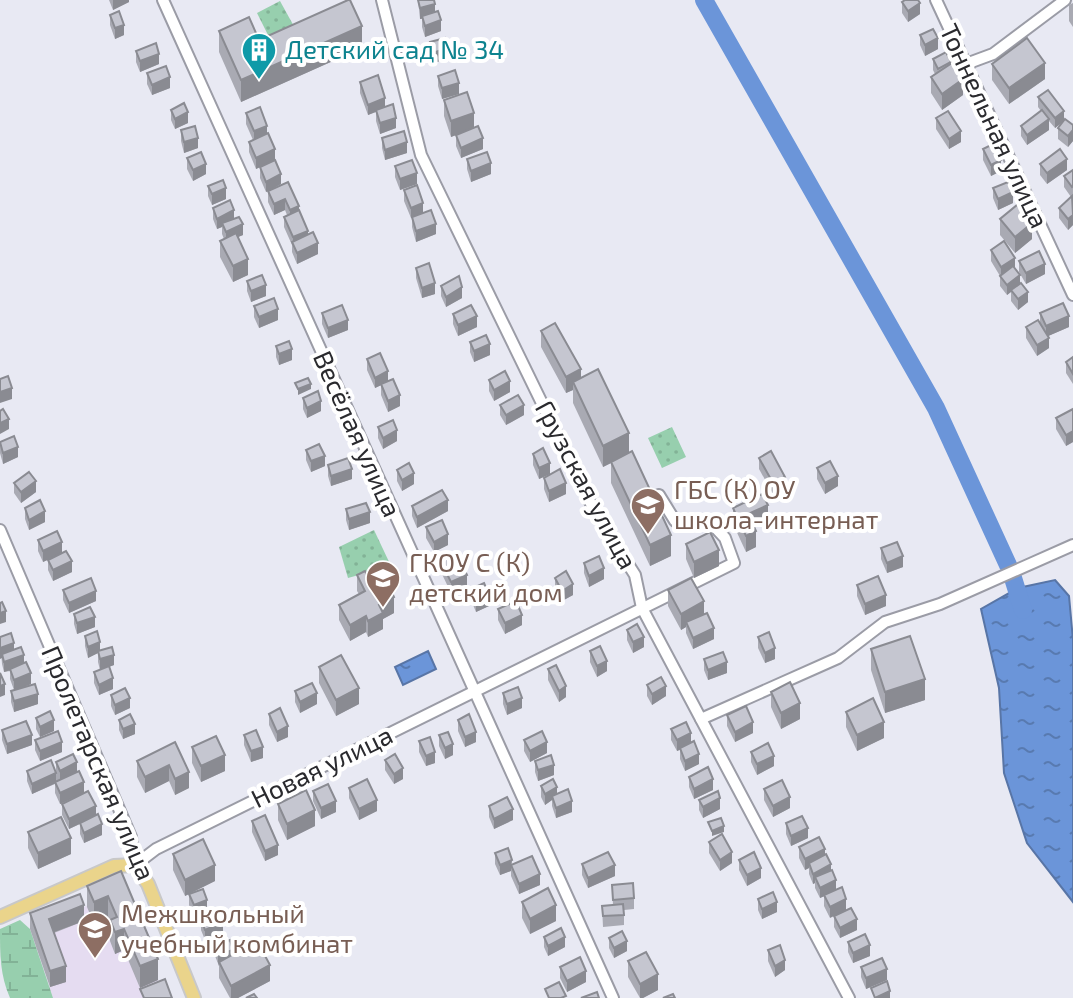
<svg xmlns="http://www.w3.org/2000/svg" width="1073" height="998" viewBox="0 0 1073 998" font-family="'Exo 2',sans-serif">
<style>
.education{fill:#e5dcf1}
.wetland{fill:url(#wetland-marsh)}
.park{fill:url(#park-dots)}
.water{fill:url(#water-ripples);stroke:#5875a6;stroke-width:2}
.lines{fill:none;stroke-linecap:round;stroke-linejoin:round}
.river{stroke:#6b95d9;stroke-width:18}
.minor-casing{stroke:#9b9ca6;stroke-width:14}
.major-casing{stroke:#c8c8c9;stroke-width:16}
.minor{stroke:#fff;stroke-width:10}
.major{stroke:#ead48b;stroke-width:12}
.wall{fill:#a9aab3}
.shaded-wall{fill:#8a8b92}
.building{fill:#c5c6d0;stroke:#8a8b92;stroke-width:2}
.labels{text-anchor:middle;stroke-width:8;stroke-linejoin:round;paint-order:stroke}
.culture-label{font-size:26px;fill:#0d838f;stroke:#fff;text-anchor:start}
.street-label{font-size:26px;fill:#2a2a2e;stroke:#fff}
.education-label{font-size:26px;fill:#785e54;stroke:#fff;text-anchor:start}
</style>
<defs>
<pattern id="wetland-marsh" width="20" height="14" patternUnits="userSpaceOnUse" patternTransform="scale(2)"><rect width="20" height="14" fill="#97cfae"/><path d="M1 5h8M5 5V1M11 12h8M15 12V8" fill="none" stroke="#82b296"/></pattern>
<pattern id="park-dots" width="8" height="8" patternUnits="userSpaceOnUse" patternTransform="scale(2)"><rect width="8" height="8" fill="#97cfae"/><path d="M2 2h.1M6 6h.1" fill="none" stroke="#82b296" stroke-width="1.8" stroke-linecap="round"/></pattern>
<pattern id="water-ripples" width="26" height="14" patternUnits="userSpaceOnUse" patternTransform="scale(2)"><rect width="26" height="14" fill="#6b95d9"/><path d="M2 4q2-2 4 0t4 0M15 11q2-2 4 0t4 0" fill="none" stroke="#587ab0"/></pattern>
</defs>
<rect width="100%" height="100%" fill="#e8e9f3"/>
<path class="education" d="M121 892 166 998H53L30 929Z"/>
<path class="wetland" d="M20 920 30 929 53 998H10C0 975 0 955 0 929Z"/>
<g class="park">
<path d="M280 1 296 30 272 43 257 13Z"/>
<path d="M672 427 686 457 662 468 648 438Z"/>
<path d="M374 530 391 566 348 578 339 547Z"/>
</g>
<g class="water">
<path d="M1055 580 1069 596 1073 640V902L1027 843 1004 773 999 688 981 609 1018 588Z"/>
<path d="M428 651 436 669 403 685 395 667Z"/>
</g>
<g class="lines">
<g class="river">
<path d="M704 0 936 408 1008 565"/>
<path d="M1013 578 1023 610"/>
</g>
<g class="minor-casing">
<g id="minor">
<path d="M163 0 613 998"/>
<path d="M382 0 421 155 595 512 635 575 642 608 849 998"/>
<path d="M936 0 1073 295"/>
<path d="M966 64 993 54 1065 0"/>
<path d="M0 530 131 837 135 865"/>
<path d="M701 719 838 658 885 622 940 604 1073 545"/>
<path d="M135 865 156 849 734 563 725 538 712 524 675 521 659 495"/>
</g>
</g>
<g class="major-casing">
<path id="major" d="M0 917 114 866 135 865 148 884 194 998"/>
</g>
<use href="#minor" class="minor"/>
<use href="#major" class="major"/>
</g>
<g class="wall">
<path d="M109 0H129V2L113 10Z"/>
<path d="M418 0H434L435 12 441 31 425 37 422 27V19H420Z"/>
<path d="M902 2 920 14 908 22 902 13Z"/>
<path d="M1073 3V27L1069 21V5Z"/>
<path d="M110 15 124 35 115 39 110 25Z"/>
<path d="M219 31 259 40 362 48 241 102 219 52Z"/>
<path d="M920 35 938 49 925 56 920 45Z"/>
<path d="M430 42 447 59 433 63 430 53Z"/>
<path d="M136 51 159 64 140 72 136 62Z"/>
<path d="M933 59 951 64 963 95 942 110 931 93V77L935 74 933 70Z"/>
<path d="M992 64 1045 79 1009 104 992 80Z"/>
<path d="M147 73 170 88 152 95 147 84Z"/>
<path d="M438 76 459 94 442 99 438 86Z"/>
<path d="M360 82 385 107 396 128 380 134 376 121V112L368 115 360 93Z"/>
<path d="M1038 97 1064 121 1073 125V141L1068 147 1058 139V128L1063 122 1055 128 1049 121V130L1027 145 1021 136V126L1041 111 1038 107Z"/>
<path d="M444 100 474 127 483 149 461 158 456 146V135L451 137 444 116Z"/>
<path d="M171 110 188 123 175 129 171 120Z"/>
<path d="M246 113 267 133 275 160 281 184 269 191 288 182 308 234 318 254 297 264 292 252V245L284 227V217L287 215 285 210 274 215 268 202V191L266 192 260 178V167L256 169 249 152V142L253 140 246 124Z"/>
<path d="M936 118 961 142 949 149 936 129Z"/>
<path d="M181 130 198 148 184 153 181 141Z"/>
<path d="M382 138 407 153 385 160 382 148Z"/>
<path d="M983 149 1001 171 991 176 983 160Z"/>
<path d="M187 158 206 174 193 181 187 169Z"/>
<path d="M467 159 491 174 471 182 467 169Z"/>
<path d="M1040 164 1067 170 1047 184 1040 175Z"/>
<path d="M395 166 417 184 400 190 395 177Z"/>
<path d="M1073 170V225L1068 230 1059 218V208L1071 197 1064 187V176Z"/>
<path d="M208 186 226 199 212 205 208 196Z"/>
<path d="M993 188 1013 203 998 210 993 198Z"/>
<path d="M404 190 423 212 436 234 416 242 412 227V218H411L404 201Z"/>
<path d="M213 208 234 219 243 235 238 237 248 275 233 282 220 257V241L224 239 222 234V227L217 229 213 219Z"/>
<path d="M1000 219 1032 239 1015 253 1000 235Z"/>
<path d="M991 250 1015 268 1028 302 1018 310 1011 301V292L1007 295 1000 286V276L991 261Z"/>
<path d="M1019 261 1045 274 1026 284 1019 272Z"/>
<path d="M416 268 435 294 422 298 416 278Z"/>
<path d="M247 281 266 296 251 302 247 291Z"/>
<path d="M441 286 462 298 446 307 441 296Z"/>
<path d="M254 306 278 320 259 328 254 317Z"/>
<path d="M322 313 348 330 328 338 322 324Z"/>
<path d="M1040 313 1069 327 1048 336 1049 348 1037 356 1026 338V327L1040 324Z"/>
<path d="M453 314 477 327 458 336 453 324Z"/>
<path d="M541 331 581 378 629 453 671 556 650 566 611 483V463L603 467 573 403V390L566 393 541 347Z"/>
<path d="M470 342 490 355 474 362 470 352Z"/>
<path d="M276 346 292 360 279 365 276 357Z"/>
<path d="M1073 357V384L1066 373V362Z"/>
<path d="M367 359 388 381 400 406 388 412 381 395V385L375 388 367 370Z"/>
<path d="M489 380 510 392 494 401 489 391Z"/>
<path d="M303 398 321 411 307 418 303 409Z"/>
<path d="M500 405 524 415 506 425 500 415Z"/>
<path d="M1073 409V442L1066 446 1056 429V418Z"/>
<path d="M378 427 397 441 383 449 378 438Z"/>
<path d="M0 442 18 457 3 464 0 453Z"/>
<path d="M306 450 325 466 311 472 306 460Z"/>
<path d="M533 454 550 474 539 479 533 465Z"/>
<path d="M759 458 785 487 773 494 759 469Z"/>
<path d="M328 465 352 479 331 486 328 476Z"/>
<path d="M817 468 838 486 825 494 817 479Z"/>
<path d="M397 470 414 484 402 491 397 481Z"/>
<path d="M544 478 566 494 549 502 544 489Z"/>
<path d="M14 483 36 492 21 503 14 493Z"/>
<path d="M412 506 448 511 417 528 412 516Z"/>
<path d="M25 508 45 522 29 530 25 519Z"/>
<path d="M733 508 768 521 754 527 756 547 746 552 733 524Z"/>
<path d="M346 509 370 523 349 530 346 520Z"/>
<path d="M426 527 448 545 434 552 426 538Z"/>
<path d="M38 540 62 553 43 562 38 551Z"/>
<path d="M686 544 719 566 694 578 686 559Z"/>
<path d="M881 548 903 567 887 573 881 559Z"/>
<path d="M48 560 72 572 53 581 48 570Z"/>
<path d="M440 560 467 585 451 593 440 570Z"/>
<path d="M584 563 604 579 589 587 584 573Z"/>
<path d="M357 575 374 588 394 613 383 619V629L368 637 366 632 350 641 339 620V605L359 594 357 591Z"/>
<path d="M555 578 573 595 562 601 555 588Z"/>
<path d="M857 585 886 606 865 615 857 596Z"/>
<path d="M471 589 489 606 476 612 471 600Z"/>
<path d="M63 590 96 601 69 613 63 600Z"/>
<path d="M668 590 704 614 714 639 693 649 686 633V627L681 630 668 606Z"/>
<path d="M498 609 522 625 505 634 498 620Z"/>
<path d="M74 614 95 627 77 634 74 624Z"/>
<path d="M627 630 644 647 633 653 627 640Z"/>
<path d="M85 636 114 665 109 667 113 689 99 695 94 683V672L100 670 98 662V653L88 658 85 646Z"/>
<path d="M0 637 14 650 24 663 31 684 21 688 38 704 14 712 11 702V691L14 690 10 679V671L4 672 2 664Z"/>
<path d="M758 637 775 659 765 663 758 648Z"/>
<path d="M871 649 925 700 885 713 871 670Z"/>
<path d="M590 651 607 671 597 677 590 662Z"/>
<path d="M704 659 727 673 708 680 704 670Z"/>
<path d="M319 667 359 704 336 716 319 683Z"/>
<path d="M548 669 566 697 559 702 548 680Z"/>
<path d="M647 685 666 696 652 705 647 696Z"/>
<path d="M295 691 317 704 300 713 295 702Z"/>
<path d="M771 692 800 719 781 729 771 707Z"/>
<path d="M503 693 522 708 507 715 503 704Z"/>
<path d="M111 695 130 708 115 715 111 706Z"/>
<path d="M846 712 884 738 857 751 846 727Z"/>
<path d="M269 714 288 737 277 742 269 725Z"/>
<path d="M727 715 753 733 735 742 727 726Z"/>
<path d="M36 718 54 731 40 737 36 729Z"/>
<path d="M119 720 135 734 123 739 119 730Z"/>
<path d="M458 720 476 742 465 747 458 731Z"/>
<path d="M671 729 691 742 699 764 685 771 680 759V750L677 751 671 740Z"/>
<path d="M2 730 32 745 7 754 2 740Z"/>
<path d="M244 735 263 758 251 762 244 745Z"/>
<path d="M439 735 453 755 445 759 439 746Z"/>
<path d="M35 740 62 752 40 761 35 750Z"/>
<path d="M524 740 547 753 530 762 524 751Z"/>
<path d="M419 741 435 763 426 766 419 752Z"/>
<path d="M175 742 189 788 175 795 169 781 145 793 137 777V761Z"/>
<path d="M192 747 225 771 201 782 192 763Z"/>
<path d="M751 752 774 766 757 775 751 762Z"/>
<path d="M385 760 403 779 394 784 385 770Z"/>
<path d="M535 761 554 775 538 781 535 772Z"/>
<path d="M56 762 77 771 84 793 60 804 55 793V784L32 794 27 781V771L56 772Z"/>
<path d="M689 777 713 790 694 799 689 787Z"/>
<path d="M541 786 557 794 572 812 556 818 552 806V800L545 805 541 797Z"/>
<path d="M349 788 377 811 359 820 349 798Z"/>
<path d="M764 789 790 808 773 817 764 800Z"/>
<path d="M313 791 336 812 321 819 313 801Z"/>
<path d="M699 800 720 809 703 818 699 810Z"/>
<path d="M62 804 96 815 102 835 84 843 80 834V824L69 829 62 815Z"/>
<path d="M278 804 315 826 287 840 278 820Z"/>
<path d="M489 806 513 820 494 829 489 817Z"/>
<path d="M252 821 278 855 265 861 252 832Z"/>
<path d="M786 823 808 838 791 846 786 834Z"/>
<path d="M28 832 71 854 38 869 28 848Z"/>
<path d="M709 842 732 863 720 871 709 853Z"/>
<path d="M799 847 825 854 831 864 830 918 824 906V896L820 898 815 888V883L813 884 809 874V868L805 870 799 858Z"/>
<path d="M495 853 512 865 540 885 519 894 511 876V871L500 875 495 864Z"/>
<path d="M173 854 215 881 185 896 173 870Z"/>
<path d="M739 860 761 878 747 886 739 870Z"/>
<path d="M582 864 615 876 588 888 582 875Z"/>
<path d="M121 871 158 980 140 988 124 950 115 954 110 941V920L108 918 94 924 87 907V886Z"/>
<path d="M612 885 634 898V909L624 910V925L603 927 602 906 613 905Z"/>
<path d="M189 894 207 911 194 916 189 905Z"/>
<path d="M758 899 777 912 762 919 758 910Z"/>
<path d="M522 902 556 921 530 934 522 918Z"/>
<path d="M30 913 84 921 54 933 66 982 50 987 30 929Z"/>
<path d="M834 916 857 930 840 938 834 927Z"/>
<path d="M201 919 223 933 205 940 201 930Z"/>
<path d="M544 937 565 947 548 956 544 947Z"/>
<path d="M609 938 627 951 614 958 609 948Z"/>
<path d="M848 942 870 956 853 963 848 952Z"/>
<path d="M215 945 233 954 270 981 238 998H230L219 978V966L215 956Z"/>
<path d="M768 950 785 970 775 977 768 961Z"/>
<path d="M628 961 658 990 643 998H640L628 977Z"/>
<path d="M560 967 586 982 567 992 560 978Z"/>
<path d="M861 967 887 980 866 989 861 977Z"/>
</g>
<g class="shaded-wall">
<path d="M113 0H129V2L113 10Z"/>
<path d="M920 3V14L908 22V11Z"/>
<path d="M435 4V15L420 19V8Z"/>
<path d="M441 20V31L425 37V26Z"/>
<path d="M124 25V35L115 39V28Z"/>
<path d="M362 26V48L241 102V80Z"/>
<path d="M938 38V49L925 56V45Z"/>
<path d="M447 48V59L433 63V53Z"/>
<path d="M159 54V64L140 72V61Z"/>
<path d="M1045 63V79L1009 104V88Z"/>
<path d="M170 77V88L152 95V85Z"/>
<path d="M963 79V95L942 110V94Z"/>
<path d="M459 83V94L442 99V88Z"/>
<path d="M385 98V108L368 115V105Z"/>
<path d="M1064 111V121L1055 128V118Z"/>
<path d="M188 112V123L175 129V119Z"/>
<path d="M474 113V128L451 137V121Z"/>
<path d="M396 118V128L380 134V123Z"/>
<path d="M1049 119V130L1027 145V135Z"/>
<path d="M267 126V137L254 142V131Z"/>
<path d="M1073 130V141L1068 147V136Z"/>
<path d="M961 131V142L949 149V139Z"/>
<path d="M198 138V148L184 153V142Z"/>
<path d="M483 138V149L461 158V148Z"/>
<path d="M407 142V153L385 160V150Z"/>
<path d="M275 149V160L256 169V158Z"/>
<path d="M1067 159V170L1047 184V173Z"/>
<path d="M1001 160V171L991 176V165Z"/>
<path d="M491 163V174L471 182V171Z"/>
<path d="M206 164V174L193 181V170Z"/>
<path d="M417 173V184L400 190V179Z"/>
<path d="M281 174V184L266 192V182Z"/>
<path d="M226 188V199L212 205V194Z"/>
<path d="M1013 192V203L998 210V199Z"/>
<path d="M285 199V210L274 215V204Z"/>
<path d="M423 203V214L411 218V208Z"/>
<path d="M299 206V216L290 221V210Z"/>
<path d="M234 210V221L222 223V227L217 229V219Z"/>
<path d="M1073 215V225L1068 230V219Z"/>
<path d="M1032 223V239L1015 253V237Z"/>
<path d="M243 224V235L226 242V232Z"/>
<path d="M436 224V234L416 242V231Z"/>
<path d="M308 231V241L293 244V237Z"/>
<path d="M318 243V254L297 264V253Z"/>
<path d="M1015 258V268L1001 277V267Z"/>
<path d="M248 259V275L233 282V266Z"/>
<path d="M1045 264V274L1026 284V273Z"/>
<path d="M1020 275V285L1007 295V285Z"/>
<path d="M435 283V294L422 298V288Z"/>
<path d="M266 285V296L251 302V291Z"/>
<path d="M462 287V298L446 307V297Z"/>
<path d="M1028 292V302L1018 310V299Z"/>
<path d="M278 309V320L259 328V317Z"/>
<path d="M477 316V327L458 336V325Z"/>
<path d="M1069 316V327L1046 337V326Z"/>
<path d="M348 320V330L328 338V328Z"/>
<path d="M1049 338V348L1037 356V345Z"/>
<path d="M490 344V355L474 362V351Z"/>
<path d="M292 349V360L279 365V354Z"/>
<path d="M581 369V385L573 382V390L566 393V377Z"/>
<path d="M388 371V382L375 388V378Z"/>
<path d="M510 381V392L494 401V390Z"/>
<path d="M311 384V389L298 395V389Z"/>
<path d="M12 388V399L0 403V392Z"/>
<path d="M400 395V406L388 412V401Z"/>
<path d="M321 401V411L307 418V408Z"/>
<path d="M524 405V415L506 425V415Z"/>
<path d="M9 419V429L0 434V423Z"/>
<path d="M397 430V441L383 449V438Z"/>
<path d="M1073 431V442L1066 446V435Z"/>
<path d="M629 433V454L603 467V446Z"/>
<path d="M18 447V457L3 464V453Z"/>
<path d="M325 456V466L311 472V461Z"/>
<path d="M550 463V474L539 479V468Z"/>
<path d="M352 469V479L331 486V476Z"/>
<path d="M414 473V484L402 491V480Z"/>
<path d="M838 476V486L825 494V483Z"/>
<path d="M785 477V487L773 494V483Z"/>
<path d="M36 481V492L21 503V492Z"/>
<path d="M566 483V494L549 502V491Z"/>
<path d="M448 500V511L417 528V517Z"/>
<path d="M768 505V521L748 530V514Z"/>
<path d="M45 511V522L29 530V520Z"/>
<path d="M370 512V523L349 530V519Z"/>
<path d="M756 531V547L746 552V536Z"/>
<path d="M448 534V545L434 552V542Z"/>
<path d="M671 535V556L650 566V545Z"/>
<path d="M62 542V553L43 562V551Z"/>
<path d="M719 550V566L694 578V562Z"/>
<path d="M903 556V567L887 573V563Z"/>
<path d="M72 561V572L53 581V570Z"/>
<path d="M604 568V579L589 587V576Z"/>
<path d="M467 575V585L451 593V582Z"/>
<path d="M573 584V595L562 601V591Z"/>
<path d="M96 591V601L69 613V603Z"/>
<path d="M489 595V606L476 612V601Z"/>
<path d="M886 595V606L865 615V604Z"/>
<path d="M394 597V613L383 619V629L368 637V621L379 605Z"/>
<path d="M704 601V617L686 622V627L681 630V614Z"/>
<path d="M6 611V622L0 624V613Z"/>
<path d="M522 615V625L505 634V623Z"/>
<path d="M366 616V632L350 641V625Z"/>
<path d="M95 617V627L77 634V623Z"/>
<path d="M714 628V639L693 649V638Z"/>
<path d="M644 637V647L633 653V642Z"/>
<path d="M100 642V652L88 658V647Z"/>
<path d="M14 643V653L2 654V658L0 659V648Z"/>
<path d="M775 648V659L765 663V653Z"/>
<path d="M24 655V666L4 672V662Z"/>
<path d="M114 655V665L100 670V659Z"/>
<path d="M607 661V671L597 677V666Z"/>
<path d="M727 662V673L708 680V670Z"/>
<path d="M31 673V684L14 691V680Z"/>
<path d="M113 678V689L99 695V685Z"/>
<path d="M925 679V700L885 713V692Z"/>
<path d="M5 684V695L0 697V686Z"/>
<path d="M566 686V697L559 702V691Z"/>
<path d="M666 686V696L652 705V694Z"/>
<path d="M359 688V704L336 716V700Z"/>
<path d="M317 693V704L300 713V702Z"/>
<path d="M38 694V704L14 712V701Z"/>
<path d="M130 698V708L115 715V705Z"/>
<path d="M522 698V708L507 715V704Z"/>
<path d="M800 703V719L781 729V713Z"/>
<path d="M54 720V731L40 737V727Z"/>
<path d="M753 722V733L735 742V732Z"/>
<path d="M884 722V738L857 751V735Z"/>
<path d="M135 724V734L123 739V729Z"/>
<path d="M288 726V737L277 742V732Z"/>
<path d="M476 732V742L465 747V737Z"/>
<path d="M691 733V744L677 751V740Z"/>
<path d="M32 735V745L7 754V744Z"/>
<path d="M62 742V752L40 761V751Z"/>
<path d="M547 742V753L530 762V751Z"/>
<path d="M453 744V755L445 759V748Z"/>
<path d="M263 747V758L251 762V751Z"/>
<path d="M435 752V763L426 766V756Z"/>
<path d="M699 754V764L685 771V761Z"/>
<path d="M225 755V771L201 782V766Z"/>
<path d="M774 756V766L757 775V764Z"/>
<path d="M77 762V773L60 782V771Z"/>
<path d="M169 765V781L145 793V777Z"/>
<path d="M554 765V775L538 781V770Z"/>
<path d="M403 768V779L394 784V774Z"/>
<path d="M189 772V788L175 795V779Z"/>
<path d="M56 773V783L32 794V784Z"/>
<path d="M713 779V790L694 799V789Z"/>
<path d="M84 782V793L60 804V793Z"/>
<path d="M557 787V797L552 796V800L545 805V794Z"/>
<path d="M790 797V808L773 817V806Z"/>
<path d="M720 798V809L703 818V807Z"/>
<path d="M377 800V811L359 820V809Z"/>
<path d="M336 801V812L321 819V808Z"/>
<path d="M572 801V812L556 818V808Z"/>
<path d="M96 806V816L69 829V819Z"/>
<path d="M513 809V820L494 829V819Z"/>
<path d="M315 810V826L287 840V824Z"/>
<path d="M102 824V835L84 843V833Z"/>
<path d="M724 826V832L712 836V831Z"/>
<path d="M808 828V838L791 846V836Z"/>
<path d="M71 838V854L38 869V853Z"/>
<path d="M278 845V855L265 861V851Z"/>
<path d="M825 849V860L809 863V868L805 870V859Z"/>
<path d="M732 852V863L720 871V860Z"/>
<path d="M512 860 511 871 500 875V865Z"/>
<path d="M831 864V875L815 877V883L813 884V874Z"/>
<path d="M215 865V881L185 896V880Z"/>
<path d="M615 865V876L588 888V878Z"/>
<path d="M761 868V878L747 886V875Z"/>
<path d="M540 874V885L519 894V884Z"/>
<path d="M836 880V891L820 898V888Z"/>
<path d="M108 896V918L94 924V902Z"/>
<path d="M846 899V910L830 918V907Z"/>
<path d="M207 900V911L194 916V905Z"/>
<path d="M777 902V912L762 919V909Z"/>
<path d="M84 905V921L49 934V919Z"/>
<path d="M556 905V921L530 934V919Z"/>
<path d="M857 919V930L840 938V928Z"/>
<path d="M223 922V933L205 940V930Z"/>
<path d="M124 929V950L115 954V932Z"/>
<path d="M565 937V947L548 956V946Z"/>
<path d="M627 941V951L614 958V948Z"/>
<path d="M870 945V956L853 963V953Z"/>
<path d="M233 950V961L219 962 218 966V955Z"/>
<path d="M158 959V980L140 988V966Z"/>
<path d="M785 960V970L775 977V966Z"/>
<path d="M270 965V981L238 998H231V986Z"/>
<path d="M66 966V982L50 987V971Z"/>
<path d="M887 969V980L866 989V978Z"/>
<path d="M586 971V982L567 992V981Z"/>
<path d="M658 974V990L643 998H640V984Z"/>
<path d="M890 991V998H876Z"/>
</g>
<g class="building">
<path d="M348 0H350L362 26 241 80 219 31 249 17 259 40Z"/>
<path d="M418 0H434L435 4 420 8Z"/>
<path d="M905 0H918L920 3 908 11 902 2Z"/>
<path d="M119 11 124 25 115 28 110 15Z"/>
<path d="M438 11 441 20 425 26 422 16Z"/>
<path d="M933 29 938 38 925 45 920 35Z"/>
<path d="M445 38 447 48 433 53 430 42Z"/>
<path d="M1027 38 1045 63 1009 88 992 64Z"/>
<path d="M156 43 159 54 140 61 136 51Z"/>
<path d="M946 52 951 62 938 69 933 59Z"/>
<path d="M952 63 963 79 942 94 931 77Z"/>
<path d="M166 66 170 77 152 85 147 73Z"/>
<path d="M455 70 459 83 442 88 438 76Z"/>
<path d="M378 75 385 98 368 105 360 82Z"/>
<path d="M1048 90 1064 111 1055 118 1038 97Z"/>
<path d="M467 92 474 113 451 121 444 100Z"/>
<path d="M184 103 188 112 175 119 171 110Z"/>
<path d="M393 104 396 118 380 123 376 110Z"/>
<path d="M260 107 267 126 254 131 246 113Z"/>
<path d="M1042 110 1049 119 1027 135 1021 126Z"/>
<path d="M948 111 961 131 949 139 936 118Z"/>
<path d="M1065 119 1073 125V130L1068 136 1058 128Z"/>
<path d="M195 126 198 138 184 142 181 130Z"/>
<path d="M478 126 483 138 461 148 456 135Z"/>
<path d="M404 131 407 142 385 150 382 138Z"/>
<path d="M268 133 275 149 256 158 249 142Z"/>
<path d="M993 144 1001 160 991 165 983 149Z"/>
<path d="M1060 149 1067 159 1047 173 1040 164Z"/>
<path d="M201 152 206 164 193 170 187 158Z"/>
<path d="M487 152 491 163 471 171 467 159Z"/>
<path d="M275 160 281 174 266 182 260 167Z"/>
<path d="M412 160 417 173 400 179 395 166Z"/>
<path d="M1073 170V186L1072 187 1064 176Z"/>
<path d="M223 180 226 188 212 194 208 186Z"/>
<path d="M288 182 299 206 290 210 285 199 274 204 268 191Z"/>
<path d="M1008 182 1013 192 998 199 993 188Z"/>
<path d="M417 185 423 203 411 208 404 190Z"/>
<path d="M1072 196 1073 215 1068 219 1059 208Z"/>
<path d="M230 200 234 210 217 219 213 208Z"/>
<path d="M1017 205 1032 223 1015 237 1000 219Z"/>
<path d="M299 210 308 231 293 237 284 217Z"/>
<path d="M431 210 436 224 416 231 412 217Z"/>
<path d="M239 217 243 224 226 232 222 223Z"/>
<path d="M313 232 318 243 297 253 292 242Z"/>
<path d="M236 233 248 259 233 266 220 241Z"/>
<path d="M1004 241 1015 258 1001 267 991 250Z"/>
<path d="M1039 251 1045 264 1026 273 1019 261Z"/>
<path d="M429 263 435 283 422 288 416 268Z"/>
<path d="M1013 266 1020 275 1007 285 1000 276Z"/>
<path d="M262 275 266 285 251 291 247 281Z"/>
<path d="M459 276 462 287 446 297 441 286Z"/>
<path d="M1021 283 1028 292 1018 299 1011 290Z"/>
<path d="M274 298 278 309 259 317 254 306Z"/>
<path d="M1063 303 1069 316 1046 326 1040 313Z"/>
<path d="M342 305 348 320 328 328 322 313Z"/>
<path d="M471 305 477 316 458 325 453 314Z"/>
<path d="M1038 320 1049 338 1037 345 1026 327Z"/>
<path d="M555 323 581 369 566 377 541 331Z"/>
<path d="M486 335 490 344 474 351 470 342Z"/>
<path d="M289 341 292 349 279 354 276 346Z"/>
<path d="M380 353 388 371 375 378 367 359Z"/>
<path d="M1073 357V374L1066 362Z"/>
<path d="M598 369 629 433 603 446 573 382Z"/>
<path d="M505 371 510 381 494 390 489 380Z"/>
<path d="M8 376 12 388 0 392V379Z"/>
<path d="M308 378 311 384 298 389 295 383Z"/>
<path d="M393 379 400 395 388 401 381 384Z"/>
<path d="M318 391 321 401 307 408 303 398Z"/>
<path d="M518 395 524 405 506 415 500 405Z"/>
<path d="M3 409 9 419 0 423V411Z"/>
<path d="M1073 409V431L1066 435 1056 418Z"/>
<path d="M393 420 397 430 383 438 378 427Z"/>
<path d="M14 436 18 447 3 453 0 442Z"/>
<path d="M319 444 325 456 311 461 306 450Z"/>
<path d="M543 448 550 463 539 468 533 454Z"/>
<path d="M632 451 671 535 650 545 611 462Z"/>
<path d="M771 451 785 477 773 483 759 458Z"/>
<path d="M348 458 352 469 331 476 328 465Z"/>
<path d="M830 461 838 476 825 483 817 468Z"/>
<path d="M409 463 414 473 402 480 397 470Z"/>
<path d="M560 469 566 483 549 491 544 478Z"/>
<path d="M29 472 36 481 21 492 14 483Z"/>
<path d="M442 490 448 500 417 517 412 506Z"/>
<path d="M762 494 768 505 748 514 756 531 746 536 733 508Z"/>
<path d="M40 500 45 511 29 520 25 508Z"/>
<path d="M366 503 370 512 349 519 346 509Z"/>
<path d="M442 520 448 534 434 542 426 527Z"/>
<path d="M57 531 62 542 43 551 38 540Z"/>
<path d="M710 532 719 550 694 562 686 544Z"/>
<path d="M897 542 903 556 887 563 881 548Z"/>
<path d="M66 551 72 561 53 570 48 560Z"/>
<path d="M456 552 467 575 451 582 440 560Z"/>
<path d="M599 556 604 568 589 576 584 563Z"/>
<path d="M365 571 374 588 387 582 394 597 379 605 383 613 368 621 366 616 350 625 339 605 365 591 357 575Z"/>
<path d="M566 571 573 584 562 591 555 578Z"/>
<path d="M878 576 886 595 865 604 857 585Z"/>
<path d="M91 578 96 591 69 603 63 590Z"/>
<path d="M691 578 704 601 681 614 668 590Z"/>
<path d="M484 583 489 595 476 601 471 589Z"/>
<path d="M516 601 522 615 505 623 498 609Z"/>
<path d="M2 602 6 611 0 613V603Z"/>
<path d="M90 607 95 617 77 623 74 614Z"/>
<path d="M707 613 714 628 693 638 686 622Z"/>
<path d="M637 624 644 637 633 642 627 630Z"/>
<path d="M97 631 100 642 88 647 85 636Z"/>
<path d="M769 632 775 648 765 653 758 637Z"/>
<path d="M11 633 14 643 0 648V637Z"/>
<path d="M910 636 925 679 885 692 871 649Z"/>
<path d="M600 646 607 661 597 666 590 651Z"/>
<path d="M21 647 24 655 4 662 2 654Z"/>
<path d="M112 647 114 655 100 659 98 651Z"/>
<path d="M723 652 727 662 708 670 704 659Z"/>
<path d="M341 655 359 688 336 700 319 667Z"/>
<path d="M26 662 31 673 14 680 10 669Z"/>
<path d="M556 665 566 686 559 691 548 669Z"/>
<path d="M109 666 113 678 99 685 94 672Z"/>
<path d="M0 673 5 684 0 686Z"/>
<path d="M661 677 666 686 652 694 647 685Z"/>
<path d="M790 682 800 703 781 713 771 692Z"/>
<path d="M312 683 317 693 300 702 295 691Z"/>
<path d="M35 684 38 694 14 701 11 691Z"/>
<path d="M518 687 522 698 507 704 503 693Z"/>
<path d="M125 688 130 698 115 705 111 695Z"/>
<path d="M873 698 884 722 857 735 846 712Z"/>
<path d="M746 706 753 722 735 732 727 715Z"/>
<path d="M280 708 288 726 277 732 269 714Z"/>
<path d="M50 711 54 720 40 727 36 718Z"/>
<path d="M130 714 135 724 123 729 119 720Z"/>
<path d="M469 714 476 732 465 737 458 720Z"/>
<path d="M26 721 32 735 7 744 2 730Z"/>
<path d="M686 722 691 733 677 740 671 729Z"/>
<path d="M256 730 263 747 251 751 244 735Z"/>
<path d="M58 731 62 742 40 751 35 740Z"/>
<path d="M542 731 547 742 530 751 524 740Z"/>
<path d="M448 732 453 744 445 748 439 735Z"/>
<path d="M216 736 225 755 201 766 192 747Z"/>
<path d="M430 737 435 752 426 756 419 741Z"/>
<path d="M694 741 699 754 685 761 680 748Z"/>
<path d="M175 742 189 772 175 779 169 765 145 777 137 761Z"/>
<path d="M768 743 774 756 757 764 751 752Z"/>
<path d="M73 754 77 762 60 771 56 762Z"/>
<path d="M395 754 403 768 394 774 385 760Z"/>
<path d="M551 755 554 765 538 770 535 761Z"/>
<path d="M51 760 56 773 32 784 27 771Z"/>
<path d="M708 767 713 779 694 789 689 777Z"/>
<path d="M79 771 84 782 60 793 55 782Z"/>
<path d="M367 779 377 800 359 809 349 788Z"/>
<path d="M553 779 557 787 545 794 541 786Z"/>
<path d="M782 780 790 797 773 806 764 789Z"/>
<path d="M328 784 336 801 321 808 313 791Z"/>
<path d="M568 789 572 801 556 808 552 796Z"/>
<path d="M306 790 315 810 287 824 278 804Z"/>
<path d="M88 791 96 806 69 819 62 804Z"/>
<path d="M718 791 720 798 703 807 699 800Z"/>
<path d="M507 797 513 809 494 819 489 806Z"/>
<path d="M98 814 102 824 84 833 80 823Z"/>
<path d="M265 815 278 845 265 851 252 821Z"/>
<path d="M802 816 808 828 791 836 786 823Z"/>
<path d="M61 817 71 838 38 853 28 832Z"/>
<path d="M721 818 724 826 712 831 708 822Z"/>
<path d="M722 834 732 852 720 860 709 842Z"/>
<path d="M819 837 825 849 805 859 799 847Z"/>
<path d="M203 839 215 865 185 880 173 854Z"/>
<path d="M508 848 512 860 500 865 495 853Z"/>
<path d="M608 852 615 865 588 878 582 864Z"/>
<path d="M754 852 761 868 747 875 739 860Z"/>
<path d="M826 854 831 864 813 874 809 863Z"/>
<path d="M532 856 540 874 519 884 511 865Z"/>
<path d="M832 870 836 880 820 888 815 877Z"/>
<path d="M121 871 158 959 140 966 124 929 115 932 110 920 117 917 108 896 94 902 87 886Z"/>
<path d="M633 883 634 898 613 900 612 885Z"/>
<path d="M842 887 846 899 830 907 824 895Z"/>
<path d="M548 888 556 905 530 919 522 902Z"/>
<path d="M203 889 207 900 194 905 189 894Z"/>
<path d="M773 892 777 902 762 909 758 899Z"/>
<path d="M80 894 84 905 49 919 66 966 50 971 30 913Z"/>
<path d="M623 904 624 915 603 916 602 906Z"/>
<path d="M851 908 857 919 840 928 834 916Z"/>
<path d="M219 912 223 922 205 930 201 919Z"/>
<path d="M561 928 565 937 548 946 544 937Z"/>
<path d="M622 931 627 941 614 948 609 938Z"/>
<path d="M865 934 870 945 853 953 848 942Z"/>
<path d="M230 940 233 950 218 955 215 945Z"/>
<path d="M257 941 270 965 231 986 219 962Z"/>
<path d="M780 945 785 960 775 966 768 950Z"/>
<path d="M646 952 658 974 640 984 628 961Z"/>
<path d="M580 957 586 971 567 981 560 967Z"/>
<path d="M882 958 887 969 866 978 861 967Z"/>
<path d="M165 979 172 998H144L140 989Z"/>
<path d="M887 981 890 991 875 998 871 988Z"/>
<path d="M559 982 566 996 561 998H549L545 989Z"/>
<path d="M597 992 599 998H581Z"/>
<path d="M254 994 257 998H246Z"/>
<path d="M673 994 675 998H663Z"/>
</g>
<defs>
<g id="building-pin" transform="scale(1.8)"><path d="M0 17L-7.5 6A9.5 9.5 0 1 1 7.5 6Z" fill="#0f9aa8" stroke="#fff"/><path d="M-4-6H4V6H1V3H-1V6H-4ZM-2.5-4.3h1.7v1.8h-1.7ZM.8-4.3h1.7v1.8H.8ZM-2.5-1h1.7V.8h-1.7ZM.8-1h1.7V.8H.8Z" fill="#fff"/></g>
<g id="school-pin" transform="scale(1.8)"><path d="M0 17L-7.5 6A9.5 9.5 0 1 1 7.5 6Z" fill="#8d6e63" stroke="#fff"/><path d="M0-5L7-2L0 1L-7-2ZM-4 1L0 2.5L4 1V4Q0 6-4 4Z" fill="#fff"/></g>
</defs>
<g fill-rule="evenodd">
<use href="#building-pin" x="259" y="50"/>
<use href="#school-pin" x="648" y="505"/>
<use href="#school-pin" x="383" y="578"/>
<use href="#school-pin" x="95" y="929"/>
</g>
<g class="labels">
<g class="culture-label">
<text x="285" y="59">Детский сад № 34</text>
</g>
<g class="street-label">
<text transform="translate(994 126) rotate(65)" y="9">Тоннельная улица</text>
<text transform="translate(357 434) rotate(66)" y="9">Весёлая улица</text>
<text transform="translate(586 485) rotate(62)" y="9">Грузская улица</text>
<text transform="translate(98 763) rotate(67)" y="9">Пролетарская улица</text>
<text transform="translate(322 767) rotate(-26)" y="9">Новая улица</text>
</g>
<g class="education-label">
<text x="674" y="499">ГБС (К) ОУ<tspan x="674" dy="30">школа-интернат</tspan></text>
<text x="409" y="572">ГКОУ С (К)<tspan x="409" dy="30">детский дом</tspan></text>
<text x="121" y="923">Межшкольный<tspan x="121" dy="30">учебный комбинат</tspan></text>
</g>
</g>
</svg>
